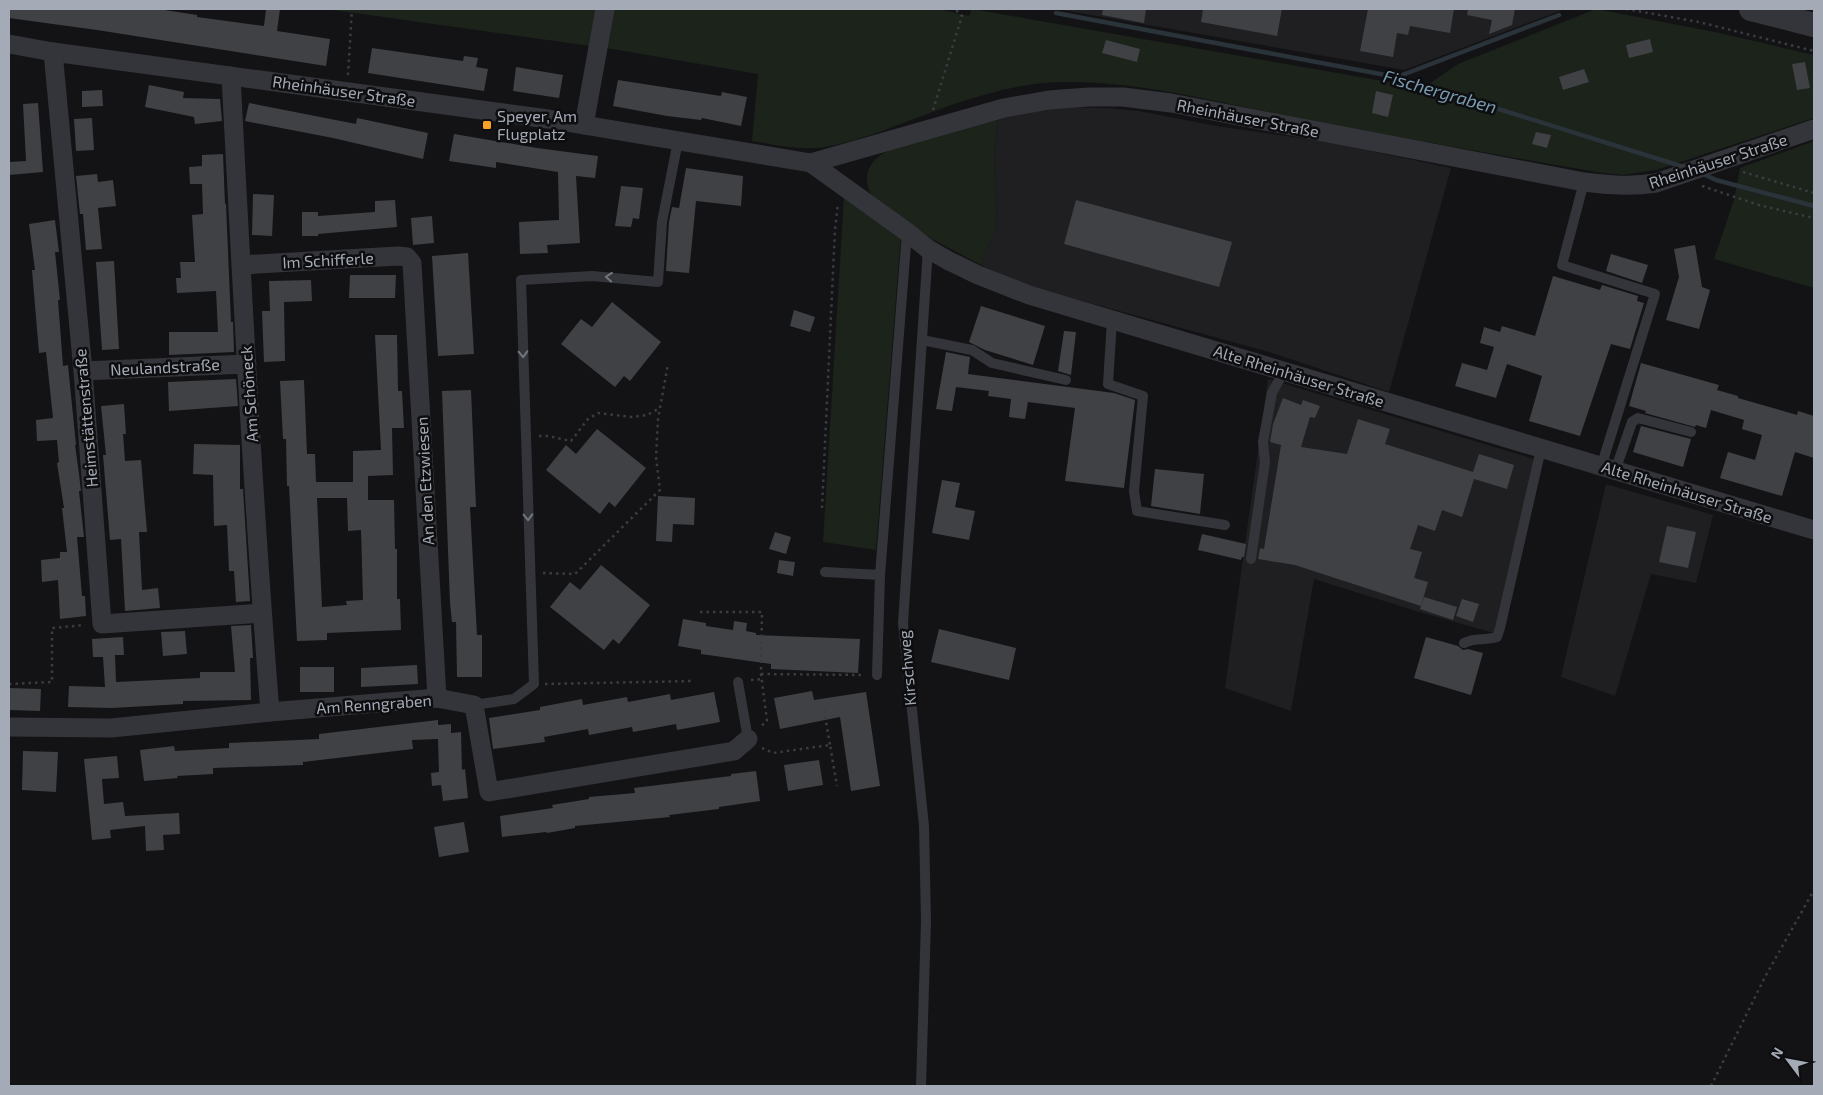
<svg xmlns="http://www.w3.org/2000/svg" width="1823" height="1095" viewBox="0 0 1823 1095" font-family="'Exo 2',sans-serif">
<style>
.built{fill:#1f1f22}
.green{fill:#1b231b}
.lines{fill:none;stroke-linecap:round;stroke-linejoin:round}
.stream{stroke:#293339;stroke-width:4.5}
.building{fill:#3f4145;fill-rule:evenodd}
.path{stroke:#3a3c41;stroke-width:2.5;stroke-dasharray:2.5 4;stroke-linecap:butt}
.service{stroke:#34353a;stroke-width:10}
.minor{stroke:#34353a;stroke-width:19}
.tertiary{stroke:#34353a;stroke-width:24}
.oneway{stroke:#72767e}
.poi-dot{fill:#f9a126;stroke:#0e0e10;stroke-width:2}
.labels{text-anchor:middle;stroke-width:5;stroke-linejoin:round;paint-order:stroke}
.street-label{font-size:16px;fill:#a4abb6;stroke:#0e0e10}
.poi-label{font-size:16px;fill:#a4abb6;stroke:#0e0e10;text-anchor:start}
.water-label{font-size:18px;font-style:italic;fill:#799cb3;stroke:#0e0e10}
</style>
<rect width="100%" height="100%" fill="#131315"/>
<g class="built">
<path d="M1057 9H1565L1404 70Z"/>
<path d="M1051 107 1107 108 1139 111 1216 126 1328 142 1451 168 1389 392 1269 352 1010 281 981 265 997 225 994 156 998 120 1028 110Z"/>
<path d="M1268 379 1534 459 1494 633 1416 611 1314 579 1291 711 1225 688Z"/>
<path d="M1606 484 1713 515 1696 583 1651 574 1615 696 1561 677Z"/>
</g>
<g class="green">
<path d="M326 9H938L969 16 972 9 1423 88 1458 64 1596 9 1715 32 1814 55V118L1656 170 1623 175 1603 173C1498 155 1393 137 1289 116 1215 102 1140 81 1065 82 1013 82 961 101 913 119 885 130 855 142 825 147 801 151 776 145 752 141L758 74 612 49Z"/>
<path d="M998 120 994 156 997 225 981 265 932 239 872 196C865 185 865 171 874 161 894 139 969 127 998 120Z"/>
<path d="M1814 141V288L1714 259 1734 200 1740 168Z"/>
<path d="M844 197 901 234 876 550 823 542Z"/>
</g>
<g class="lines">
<g class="stream">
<path d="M1056 13 1396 77 1684 167"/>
<path d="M1397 77 1559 15"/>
<path d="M1703 174 1716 180 1814 206"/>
</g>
</g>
<g class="building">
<path d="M9 9H158L197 15V17L264 26 266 9H280L277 31 330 39 326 66 97 30 9 18Z"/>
<path d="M1103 9H1146L1144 23 1102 15Z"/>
<path d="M1203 9H1282L1277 36 1201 22Z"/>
<path d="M1368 9H1454L1450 33 1410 26 1408 35 1397 33 1393 57 1360 51Z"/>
<path d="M1468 9H1515L1512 25 1489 34 1492 20 1467 15Z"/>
<path d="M1650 39 1653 52 1629 58 1626 45Z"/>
<path d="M1106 40 1140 49 1137 62 1102 53Z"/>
<path d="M372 48 463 61 464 56 478 58 476 67 488 69 484 91 368 73Z"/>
<path d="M1805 62 1810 88 1797 90 1792 64Z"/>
<path d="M516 67 563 75 559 98 513 91Z"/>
<path d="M1584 69 1589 82 1563 90 1559 77Z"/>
<path d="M618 80 721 96 722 92 747 97 741 126 702 118 701 120 667 116 613 106Z"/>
<path d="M149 85 184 92 183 98 220 99 222 121 195 124 194 117 145 107Z"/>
<path d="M102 90 103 106 82 107V91Z"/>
<path d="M1376 91 1393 95 1388 117 1372 113Z"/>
<path d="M38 103 43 172 9 175V162L26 161 23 104Z"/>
<path d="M249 103 356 124 357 118 428 133 423 159 333 138 245 121Z"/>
<path d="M92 118 94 150 76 151 74 119Z"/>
<path d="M1536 132 1551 135 1547 148 1532 144Z"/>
<path d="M454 134 537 148 598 156 595 178 576 176 580 243 547 245 548 253 520 254 519 222 559 220 558 172 496 162V168L449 161Z"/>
<path d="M223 154 225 204H226L231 322H233L234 352 169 355V332H218L216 291 177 293 176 278H181L180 262H195L192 215 203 214 202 184H190L189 167 202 166V155Z"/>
<path d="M686 168 743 176 741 206 696 201 689 273 666 271 669 222 672 207 679 208Z"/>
<path d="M97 174 98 182 113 180 116 206 98 208 102 249 86 250 83 214H80L76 176Z"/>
<path d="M621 186 643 188 639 219 633 218 631 227 615 226Z"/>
<path d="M253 194 274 195 272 236 252 235Z"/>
<path d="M395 200 397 227 318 234V236H302V212H318V216L375 212V201Z"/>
<path d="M1076 200 1232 242 1219 287 1064 244Z"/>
<path d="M432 216 434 243 413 245 411 218Z"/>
<path d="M55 220 59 252H55L60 300H58L63 366 68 365 76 445H75L79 474 81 491H79L84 537H77L82 596H85L86 616 60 619 58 580 42 582 41 560 60 558V552H67L62 508H64L57 463 59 462 57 440 37 441 36 420 53 418 46 352 39 353 32 270H35L29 224Z"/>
<path d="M1695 245 1702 287 1710 290 1699 329 1666 320 1679 277 1674 249Z"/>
<path d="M468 253 474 354 438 356 432 256Z"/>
<path d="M1611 254 1648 265 1642 283 1606 271Z"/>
<path d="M114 261 119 349 102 350 96 262Z"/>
<path d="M350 275H396L395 298H349Z"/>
<path d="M1553 276 1600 290 1602 285 1638 296 1637 301 1644 303 1630 349 1611 344 1580 436 1529 421 1542 376 1507 364 1496 398 1455 386 1462 363 1487 370 1494 347 1480 343 1484 327 1500 332 1502 326 1535 336Z"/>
<path d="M311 280 312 301 284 302 285 361 264 362 262 311H270L269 281Z"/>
<path d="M612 302 661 342 630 381 624 376 615 387 561 344 581 319 592 327Z"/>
<path d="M981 306 1045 326 1033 365 985 350 969 342Z"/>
<path d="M794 310 815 317 810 332 790 326Z"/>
<path d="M1064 331 1076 332 1071 375 1058 371Z"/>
<path d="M375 335H397L398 391H402L404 428H392L393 475 368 476V500H394L395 549H397V599H400L401 630 327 633V640L297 641 289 486H287L286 439H283L280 381 304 380 307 454H315L316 482H353V451L381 450ZM317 498H347L348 531 361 530 363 600 346 601 347 605 322 607Z"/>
<path d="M946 352 970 357 968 374 1114 393 1135 400 1124 488 1065 481 1075 408 1028 402 1025 419 1009 417 1011 399 988 396 989 391 956 387 952 411 936 409Z"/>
<path d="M1641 363 1719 385 1717 390 1738 396V398L1797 415 1798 411 1814 416V458L1795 452 1782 496 1720 478 1728 452 1755 460 1762 435 1742 429 1744 420 1711 410 1706 428 1696 425 1695 427 1645 413 1646 411 1629 406Z"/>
<path d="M236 379 238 406 169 411 168 382Z"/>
<path d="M471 390 476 507H470L477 635H482V677H457L456 622H452L450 603 442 391Z"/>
<path d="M1283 398 1301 405 1303 400 1320 406 1315 418 1310 417 1301 447 1347 454 1358 419 1390 429 1385 444 1473 472 1479 454 1514 465 1507 489 1474 479 1462 517 1442 510 1435 531 1418 525 1410 549 1422 552 1414 578 1428 582 1421 606 1295 565 1258 559 1260 548 1264 549 1281 445 1270 442 1273 424Z"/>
<path d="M124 404 126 434H123L125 461 141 460 147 532H139L142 590 158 588 160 608 125 611 121 539 110 540 103 455H106L101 406Z"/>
<path d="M1641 426 1691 439 1683 467 1633 452Z"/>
<path d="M597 429 646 468 615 507 609 502 600 514 546 470 566 445 576 454Z"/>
<path d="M194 444 240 445V489H243L250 601 236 602 234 571H229L227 525 214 526 213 475 193 474Z"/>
<path d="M1155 469 1204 474 1200 514 1151 506Z"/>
<path d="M942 480 960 483 955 507 975 511 969 540 932 533Z"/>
<path d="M658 496 695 498 694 525 673 524 672 542 656 541Z"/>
<path d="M1667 526 1696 532 1688 568 1659 562Z"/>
<path d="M775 532 791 537 786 554 769 549Z"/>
<path d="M1202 534 1246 544 1244 557H1242L1241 560 1198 550Z"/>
<path d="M779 560 795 562 793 576 777 573Z"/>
<path d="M601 565 650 605 619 644 613 639 604 650 550 607 570 582 580 590Z"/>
<path d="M1424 597 1457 607 1453 620 1420 609Z"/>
<path d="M1462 599 1479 604 1473 622 1456 616Z"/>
<path d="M683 619 706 623V626L733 630 734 621 747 623 746 631 756 633V635L860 639 858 673 771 669V664L701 654V650L678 646Z"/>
<path d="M251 625 253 658H250L251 700 183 701V704L112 708 68 707 69 686 105 687 103 657H93L92 639 123 637 124 655H115L116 682 200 678V672H235L231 626Z"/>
<path d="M939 629 1016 648 1009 680 931 662Z"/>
<path d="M185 631 187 654 163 656 161 632Z"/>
<path d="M1426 637 1458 646 1463 650 1468 649 1483 653 1471 695 1414 678Z"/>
<path d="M417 665 418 684 361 687V668Z"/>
<rect x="300" y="667" width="34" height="25"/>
<path d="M9 688 41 689 40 711 9 710Z"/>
<path d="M812 691 814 700 866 692 880 786 851 791 840 717 780 729 774 698Z"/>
<path d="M714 692 720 722 677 730 676 724 633 732 632 727 589 735 588 729 544 737 545 742 493 749 489 718 540 710V707L582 699 583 705 627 697 628 702 670 694 671 700Z"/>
<path d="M438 720V725L451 724V733L461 732 462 770 465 769 468 798 443 801 441 785 432 786 431 773 439 772 438 739 412 740 413 749 303 762V765L213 768V774L177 776 178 778 144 781 140 750 174 746 175 751 229 748V743L319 739V734Z"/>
<path d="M23 751 58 752 56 792 22 790Z"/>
<path d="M117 756 119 778 102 779 104 804 123 802 125 816 179 813 180 834 163 835 164 850 146 851 145 826 110 830 111 838 92 840 84 759Z"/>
<path d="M819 760 823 785 788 791 784 765Z"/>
<path d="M756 771 760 801 719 807V809L669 815 670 817 575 826V828L547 833 546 832 502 837 500 816 553 808 552 805 589 799V797L635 793 634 788 731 776V774Z"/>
<path d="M464 822 469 852 439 857 434 827Z"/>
</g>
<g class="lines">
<g class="path">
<path d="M1626 9 1699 22 1814 51"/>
<path d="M348 75 352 9"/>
<path d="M933 110 962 16 955 9"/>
<path d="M1743 172 1814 193"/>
<path d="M1702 186 1759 205 1814 218"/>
<path d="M539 436H548L571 441 588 419 598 413 632 417 647 415 660 408"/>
<path d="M822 508 835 229 838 203"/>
<path d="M543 573 575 574 660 490 656 457 658 419 668 364"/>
<path d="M700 612H762L761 674 767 721 759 728"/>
<path d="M761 674 865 675"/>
<path d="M751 680 762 679"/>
<path d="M9 684 52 682V628L85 625"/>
<path d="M545 684 693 681"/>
<path d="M824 710 830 745"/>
<path d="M762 748 773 753 830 745 837 786"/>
<path d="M1711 1086 1765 977 1814 890"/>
</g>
<g class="service">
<path d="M1584 182 1562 265 1655 294 1601 467"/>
<path d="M1112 320 1108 384 1143 396 1134 491 1137 511 1225 525"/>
<path d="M922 340 972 350 992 363 1066 380"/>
<path d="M1615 471 1632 422 1638 418 1691 432"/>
<path d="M1251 559 1265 462 1263 442 1272 393 1284 371"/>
<path d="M825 572 880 575"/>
<path d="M1464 643C1475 637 1484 641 1497 637L1500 628 1541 449"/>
<path d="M877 675 880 575 907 232"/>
<path d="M738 682 748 739"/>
<path d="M474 705 514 699 534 684 521 280 592 276 658 282 662 222 678 141"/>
<path d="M921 1086 926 921 924 826 903 623 928 249"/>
</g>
<g class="minor">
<path d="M9 44 53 52 548 119 811 163 1004 108 1049 100 1089 97H1123L1171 103 1584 182C1609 185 1631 187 1656 183L1814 129"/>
<path d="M53 52 83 371 102 624 262 613"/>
<path d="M231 76C242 288 253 500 270 712"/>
<path d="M584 125 605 9"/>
<path d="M811 163 907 232 928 249 949 261 978 275 1029 295 1814 530"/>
<path d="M241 265 398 256 407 257 412 263 437 698"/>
<path d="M83 371 247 364"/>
<path d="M9 727 111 728 270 712 437 698 474 705 489 792 734 751 748 739"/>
</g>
<path class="tertiary" d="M1751 9 1814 25"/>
</g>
<defs><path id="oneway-chevron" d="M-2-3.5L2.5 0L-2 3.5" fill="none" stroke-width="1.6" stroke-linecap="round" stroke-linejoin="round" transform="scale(1.25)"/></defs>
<g class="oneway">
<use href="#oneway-chevron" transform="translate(609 277) rotate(-175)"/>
<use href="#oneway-chevron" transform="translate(523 354) rotate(88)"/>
<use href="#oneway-chevron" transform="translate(528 517) rotate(88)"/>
</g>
<rect class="poi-dot" x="482" y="120" width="10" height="10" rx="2.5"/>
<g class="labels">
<g class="street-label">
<text transform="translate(344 91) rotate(8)" y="6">Rheinhäuser Straße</text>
<text transform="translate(1248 118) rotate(11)" y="6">Rheinhäuser Straße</text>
<text transform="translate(1718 161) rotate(-18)" y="6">Rheinhäuser Straße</text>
<text transform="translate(328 260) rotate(-3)" y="6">Im Schifferle</text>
<text transform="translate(165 367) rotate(-3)" y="6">Neulandstraße</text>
<text transform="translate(1299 376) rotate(17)" y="6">Alte Rheinhäuser Straße</text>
<text transform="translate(249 394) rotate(-94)" y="6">Am Schöneck</text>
<text transform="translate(86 418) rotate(-95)" y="6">Heimstättenstraße</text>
<text transform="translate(425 481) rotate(-93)" y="6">An den Etzwiesen</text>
<text transform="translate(1687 492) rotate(17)" y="6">Alte Rheinhäuser Straße</text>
<text transform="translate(907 668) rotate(-95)" y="6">Kirschweg</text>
<text transform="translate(374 704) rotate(-4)" y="6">Am Renngraben</text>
</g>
<g class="poi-label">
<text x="497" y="122">Speyer, Am<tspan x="497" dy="18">Flugplatz</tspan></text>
</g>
<g class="water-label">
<text transform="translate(1440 92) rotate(16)" y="6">Fischergraben</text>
</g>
</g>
<rect width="1823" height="1095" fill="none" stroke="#a4abb6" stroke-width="20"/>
<g transform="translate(1788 1060) rotate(302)" stroke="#0e0e10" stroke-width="4" paint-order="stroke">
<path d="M0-4L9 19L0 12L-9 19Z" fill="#a4abb6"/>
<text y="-8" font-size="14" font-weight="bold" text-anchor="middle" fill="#a4abb6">N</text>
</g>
</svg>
